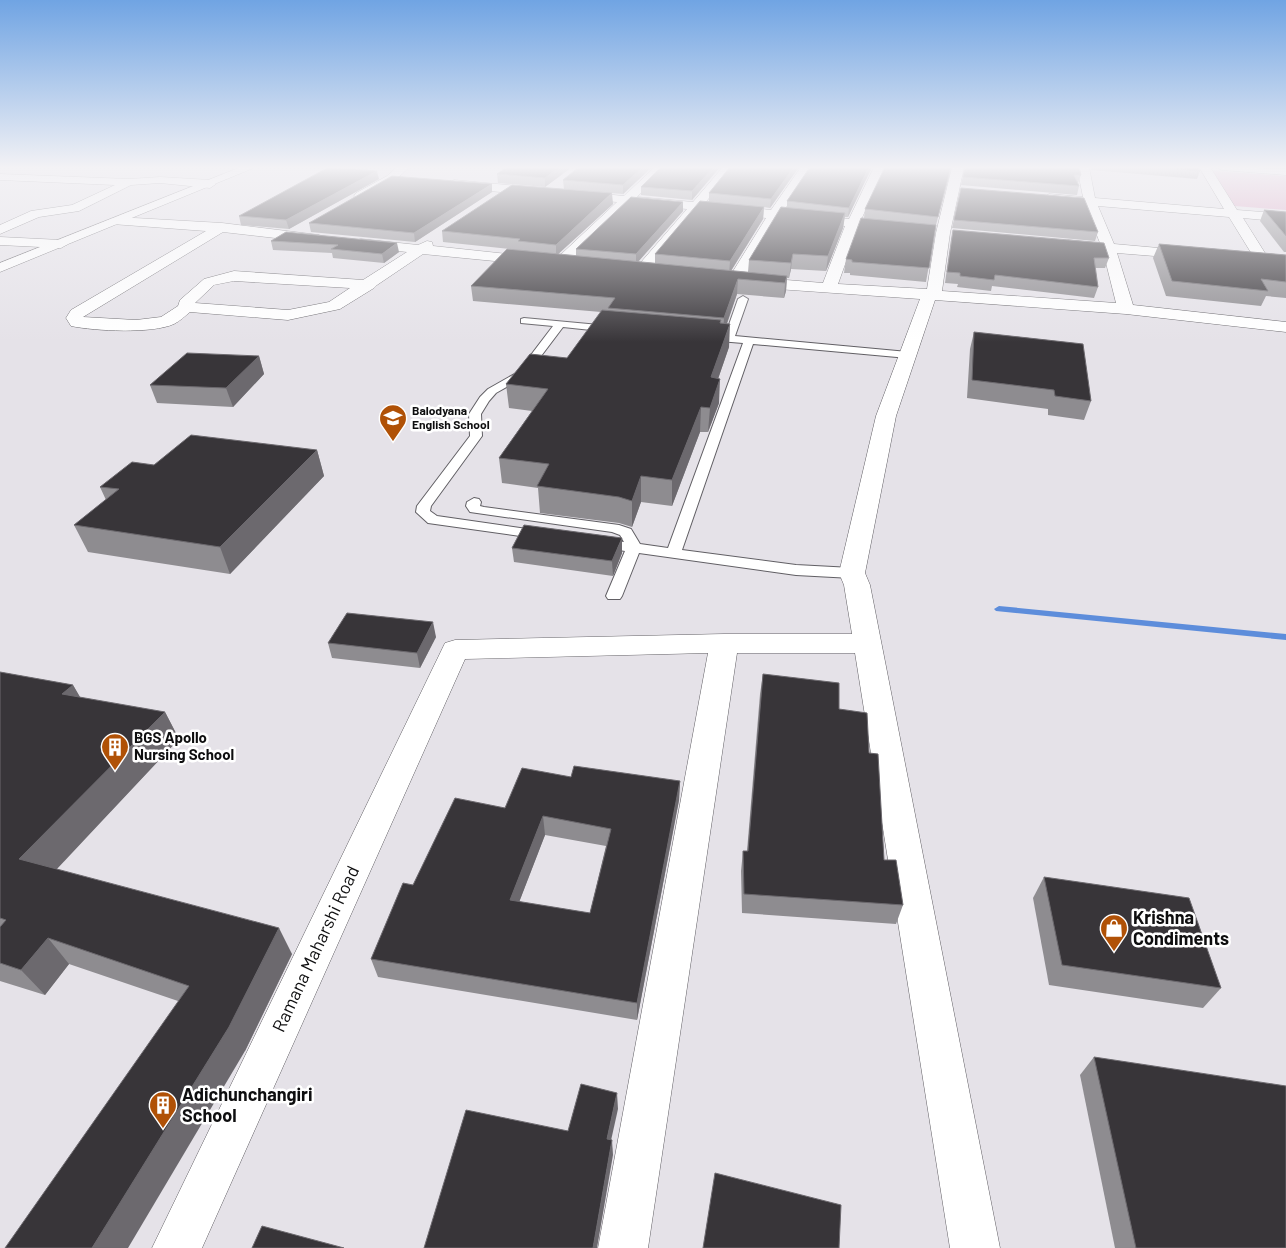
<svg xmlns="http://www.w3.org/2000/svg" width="1286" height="1248" viewBox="0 0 1286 1248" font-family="Barlow,sans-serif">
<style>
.green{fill:#db9fc0}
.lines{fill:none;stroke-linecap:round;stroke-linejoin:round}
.stream{fill:#5d8ddb;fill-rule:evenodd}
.lane-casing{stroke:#615f64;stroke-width:2}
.street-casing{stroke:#615f64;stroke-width:1}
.secondary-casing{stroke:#615f64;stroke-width:1}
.lane{fill:#fff;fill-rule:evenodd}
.street{fill:#fff;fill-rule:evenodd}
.secondary{fill:#fff;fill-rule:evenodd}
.wall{fill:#8e8c90;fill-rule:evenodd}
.shaded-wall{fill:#6c696e}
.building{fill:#383539;stroke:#6c696e;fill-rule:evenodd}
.labels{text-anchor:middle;stroke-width:5;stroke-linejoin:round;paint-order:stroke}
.far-poi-label{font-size:12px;font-weight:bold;fill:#0e0e0f;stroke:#fff;text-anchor:start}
.poi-label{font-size:15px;font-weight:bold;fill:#0e0e0f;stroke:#fff;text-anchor:start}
.near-poi-label{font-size:18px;font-weight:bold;fill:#0e0e0f;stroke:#fff;text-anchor:start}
.near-street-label{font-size:18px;fill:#0e0e0f;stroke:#fff}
</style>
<rect width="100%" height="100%" fill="#e5e2e8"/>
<path class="green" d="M1200 170 1286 176V210L1222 205Z"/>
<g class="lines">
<path class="stream" d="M999 606 1286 634V640L996 611 994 609Z"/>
<g class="lane-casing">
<g id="lane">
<path d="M743 296 748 299 735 336 908 352 913 355 908 358 753 344 682 550 796 565 852 568 857 570 860 573 857 576 852 578 796 575 639 553 622 596 620 599H608L606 596 625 551 595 546 593 543 595 540 600 539 624 542 620 535 612 532 470 512 466 506 467 502 474 498 479 499 481 502 480 506 484 507 619 525 631 529 640 544 668 548 743 343 707 340 702 337 707 334 725 336 738 299Z"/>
<path d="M524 318 610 326 615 329 610 332 563 327 526 376 496 393 489 401 481 414 482 436 431 506 430 511 437 516 541 531 546 532 548 535 546 538 541 539 428 523 416 512 417 506 470 436 469 414 480 397 488 389 518 372 553 326 521 323V319Z"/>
</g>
</g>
<g class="street-casing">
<g id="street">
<path d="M397 167H409C401 177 368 202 356 199L354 196 356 193 387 176Z"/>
<path d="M655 167H667L637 197 693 202 723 167H734L705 203 771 210 801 167H812L783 212 849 219 874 167H885L861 220 896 224 903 228 896 232 858 228 838 284 927 289 936 233 952 167H964L950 233 942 291 1116 303 1103 251 1068 248 1061 244 1068 240 1100 243 1085 205 1049 202 1043 198 1049 194 1083 197 1077 167H1089L1095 198 1224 209 1199 167H1210L1237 210 1286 214V222L1243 218 1270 261 1268 264H1258L1229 217 1098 206 1114 244 1192 251 1197 252 1199 255 1197 258 1192 259 1117 253 1133 305 1286 322V332L1126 314 935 300 896 416 865 573 870 585 1000 1248H950L855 653H737L648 1248H598L708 653 465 659 202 1248H152L445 643 455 640 724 634H852L844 585 839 573 876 416 920 299 749 287 744 285 742 282 735 286 730 284 727 281 766 218 699 210 646 274H636L634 271 636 268 687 209 630 204 565 266H555L553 263 555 260 617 202 454 188 448 184 454 180 624 196ZM779 219 845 226 823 283 749 277 744 279Z"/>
<path d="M1217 167 1286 169V175L1222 170Z"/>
<path d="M0 174 129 179 160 177 210 180 216 184 210 188 160 183 131 185 79 211 39 217 0 234V225L31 211 72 205 115 185 0 180Z"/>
<path d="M117 217 222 223 319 235 326 239 319 243 223 232 83 317 136 320 161 317 178 306 180 300 204 279 234 271 363 280 407 252 356 246 354 243 356 240 361 239 418 245 427 241 432 242 433 246 535 257 540 258 542 261 540 264 535 265 423 254 377 285 374 288 340 309 288 320 190 312C185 316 180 321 174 324 152 334 95 331 71 326L66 318 71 310 206 231 112 224 110 221ZM234 281 350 288 329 302 288 310 195 303 214 285Z"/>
<path d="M0 237 61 240 68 244 61 248 0 245Z"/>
</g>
</g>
<g class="secondary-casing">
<path id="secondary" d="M241 167H256L0 272V263Z"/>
</g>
<use href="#lane" class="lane"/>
<use href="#street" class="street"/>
<use href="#secondary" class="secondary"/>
</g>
<g class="wall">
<path d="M507 167H572L545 187 498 183 497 174Z"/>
<path d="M579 167H652L623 194 564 189 563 180Z"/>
<path d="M661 167H720L692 200 641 195V187Z"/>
<path d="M730 167H799L770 208 764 207 763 219 731 271 748 272 749 260 787 207V201L810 167H872L848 217H845L843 228 826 271 791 269 789 278H787L786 291 784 298 737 294 727 324 729 347 718 379 719 403 708 432H700L672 506 641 502 632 527 619 523 540 513 538 488 502 483 499 458 532 411 509 408 506 384 567 358 601 312 473 301 471 286 519 250 443 242 442 231 613 204 558 254 576 256V249L683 202V211L638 262 655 263V254L709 201V193Z"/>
<path d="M951 167 936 225 926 282 850 275V273H844L846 259 864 218 865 209Z"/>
<path d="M965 167 1081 175 1078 183 1079 186 1077 195 961 185Z"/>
<path d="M1090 167H1197L1200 171 1197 179 1092 170Z"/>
<path d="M379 179 289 229 241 225 239 216Z"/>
<path d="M961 188 1098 232 1095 241 952 228Z"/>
<path d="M492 192 415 242 311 232 309 223Z"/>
<path d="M1264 210 1286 212V252H1284L1260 221Z"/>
<path d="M953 230 1109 258 1105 268H1095L1098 287 1094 298 992 286 991 291 957 287 958 284 945 283 951 240Z"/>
<path d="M286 232 399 252 384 263 333 258 332 253 273 250 271 241Z"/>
<path d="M1159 244 1286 255V298L1266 296 1261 306 1166 296 1153 258Z"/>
<path d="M974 332 1091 401 1084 420 1048 415V409L967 398 970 349Z"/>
<path d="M259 356 264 374 233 407 157 403 150 385Z"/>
<path d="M317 450 324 476 230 574 88 552 74 525 106 500 100 487 154 465Z"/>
<path d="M512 548 622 553 613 576 514 562Z"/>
<path d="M436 637 420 668 332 658 328 643Z"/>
<path d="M0 672 73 685 80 698 165 712 179 739 56 869 292 954 245 1051 178 1001 69 964 45 995 0 981Z"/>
<path d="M763 674 839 709 869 753 884 860 903 905 896 924 742 913 741 871 743 851H747L760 694Z"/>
<path d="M571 777 680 781 679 800 637 1020 378 977 371 959 413 885 505 808ZM545 835 606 846 590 913 519 902Z"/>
<path d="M1044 877 1221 988 1203 1008 1049 985 1033 898Z"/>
<path d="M1094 1057 1286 1248H1115L1080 1075Z"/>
</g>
<g class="shaded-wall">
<path d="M560 167H572L545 187V178Z"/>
<path d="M643 167H652L623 194V185Z"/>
<path d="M714 167H720L692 200V191Z"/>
<path d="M794 167H799L770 208 771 199Z"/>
<path d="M869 167H872L848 217 849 208Z"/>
<path d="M377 171 379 179 289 229 286 220Z"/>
<path d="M492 184V192L415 242 414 233Z"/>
<path d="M612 193 613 204 556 256V245Z"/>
<path d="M683 202V211L636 264V254Z"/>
<path d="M764 207 763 219 729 274 730 261Z"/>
<path d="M845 213 843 228 826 271 828 256Z"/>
<path d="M397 243 399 252 384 263 382 254Z"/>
<path d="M793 254 791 269 789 278 791 263Z"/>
<path d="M787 276 786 291 784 298 785 283Z"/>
<path d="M738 279 737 294 723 334 724 318Z"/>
<path d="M730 324 729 347 710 402 711 377Z"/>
<path d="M259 356 264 374 233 407 226 388Z"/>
<path d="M720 379 719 403 708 432 710 408Z"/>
<path d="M701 407 700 432 672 506V480Z"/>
<path d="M317 450 324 476 230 574 220 547Z"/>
<path d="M641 476V502L632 527V501Z"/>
<path d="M622 538V553L613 576 612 561Z"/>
<path d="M433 622 436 637 420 668 417 653Z"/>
<path d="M73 685 89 712 62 694Z"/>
<path d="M165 712 179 739 41 886 19 859Z"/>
<path d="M680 781 679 800 637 1020V1003Z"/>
<path d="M543 816 545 835 513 918 510 900Z"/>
<path d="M279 928 292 954 245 1051 128 1248H92Z"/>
<path d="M48 938 69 964 45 995 21 970Z"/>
<path d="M617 1093 618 1109 608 1154 607 1139Z"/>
<path d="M612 1140 613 1155 597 1248H593Z"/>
</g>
<g class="building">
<path d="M329 167 377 171 286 220 239 216Z"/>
<path d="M507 167H560L545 178 497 174Z"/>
<path d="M579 167H643L623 185 563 180Z"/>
<path d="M661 167H714L692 191 641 187Z"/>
<path d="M730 167H794L771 199 709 193Z"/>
<path d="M810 167H869L849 208 787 201Z"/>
<path d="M885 167H951L938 217 865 209Z"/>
<path d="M965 167H1079L1081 175H1074L1079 186 963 177Z"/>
<path d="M1157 167H1197L1200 171Z"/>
<path d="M392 176 492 184 414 233 309 223Z"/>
<path d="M512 185 612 193 556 245 518 241 520 239 442 231Z"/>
<path d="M961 188 1084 198 1098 232 954 220Z"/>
<path d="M631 197 683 202 636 254 576 249Z"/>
<path d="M700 201 764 207 730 261 655 254Z"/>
<path d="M781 207 845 213 828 256 793 254 791 263 749 260Z"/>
<path d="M1264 210 1286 212V236Z"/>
<path d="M861 218 936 225 929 268 852 262V260L846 259Z"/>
<path d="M953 230 1104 243 1109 258H1094L1098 287 995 275 994 280 960 276V273L947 272Z"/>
<path d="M286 232 397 243 382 254 331 249 338 245 271 241Z"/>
<path d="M1159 244 1286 255V282L1261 279 1268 291 1172 281Z"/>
<path d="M507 249 787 276 785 283 738 279 724 318 608 308 615 298 471 286Z"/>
<path d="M602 310 721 320 720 323 730 324 711 377 720 379 710 408 701 407 672 480 641 476 632 501 619 497 537 486 549 464 499 458 548 389 506 384 530 354 567 358Z"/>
<path d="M974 332 1083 344 1091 401 1055 396 1054 390 972 380Z"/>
<path d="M187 353 259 356 226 388 150 385Z"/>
<path d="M191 435 317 450 220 547 74 525 119 489 100 487 132 462 154 465Z"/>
<path d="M524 525 622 538 612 561 512 548Z"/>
<path d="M347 613 433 622 417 653 328 643Z"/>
<path d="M0 672 73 685 62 694 165 712 19 859 279 928 229 1027 92 1248H5L189 986 48 938 21 970 0 963V927L6 920 0 918Z"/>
<path d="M763 674 839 683V709L867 713 869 753 878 754 884 860H896L903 905 744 894 743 851H748Z"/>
<path d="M574 766 680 781 637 1003 371 959 403 883 413 885 455 798 505 808 522 768 571 777ZM543 816 611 829 590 913 510 900Z"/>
<path d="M1044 877 1189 898 1221 988 1062 965Z"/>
<path d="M1094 1057 1286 1086V1248H1136Z"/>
<path d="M581 1084 617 1093 607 1139 612 1140 593 1248H424L466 1110 568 1131Z"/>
<path d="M715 1173 841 1205 839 1248H703Z"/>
<path d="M262 1226 344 1248H252Z"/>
</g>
<linearGradient id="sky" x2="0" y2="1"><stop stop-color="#70a4e3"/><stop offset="0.49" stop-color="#f3f2f5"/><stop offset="1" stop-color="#f3f2f5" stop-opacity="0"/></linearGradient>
<rect width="1286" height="342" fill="url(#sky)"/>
<defs>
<g id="school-pin" transform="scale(1.4375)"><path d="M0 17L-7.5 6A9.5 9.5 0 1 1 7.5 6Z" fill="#b05106" stroke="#fff"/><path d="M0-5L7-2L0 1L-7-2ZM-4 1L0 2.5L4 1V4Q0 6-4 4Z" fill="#fff"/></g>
<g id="building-pin" transform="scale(1.4375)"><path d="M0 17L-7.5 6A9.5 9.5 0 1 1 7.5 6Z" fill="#b05106" stroke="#fff"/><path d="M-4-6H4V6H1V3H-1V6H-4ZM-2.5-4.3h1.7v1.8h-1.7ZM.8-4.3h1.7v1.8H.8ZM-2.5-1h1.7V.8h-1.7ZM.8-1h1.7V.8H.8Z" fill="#fff"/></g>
<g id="shop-pin" transform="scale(1.4375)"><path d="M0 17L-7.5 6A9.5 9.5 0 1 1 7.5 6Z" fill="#b05106" stroke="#fff"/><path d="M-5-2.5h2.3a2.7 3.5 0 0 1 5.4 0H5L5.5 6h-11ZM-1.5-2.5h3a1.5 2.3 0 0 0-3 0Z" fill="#fff"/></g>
</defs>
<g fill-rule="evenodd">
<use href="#school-pin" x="393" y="418"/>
<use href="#building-pin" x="115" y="747"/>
<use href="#shop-pin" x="1114" y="928"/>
<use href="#building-pin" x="163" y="1105"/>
</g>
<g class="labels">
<g class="far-poi-label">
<text x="412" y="415">Balodyana<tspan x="412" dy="14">English School</tspan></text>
</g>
<g class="poi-label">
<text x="134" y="743">BGS Apollo<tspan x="134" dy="17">Nursing School</tspan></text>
</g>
<g class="near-poi-label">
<text x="1133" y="924">Krishna<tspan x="1133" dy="21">Condiments</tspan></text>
<text x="182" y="1101">Adichunchangiri<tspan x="182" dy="21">School</tspan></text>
</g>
<g class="near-street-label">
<text transform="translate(316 949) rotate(-65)" y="6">Ramana Maharshi Road</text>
</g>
</g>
</svg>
